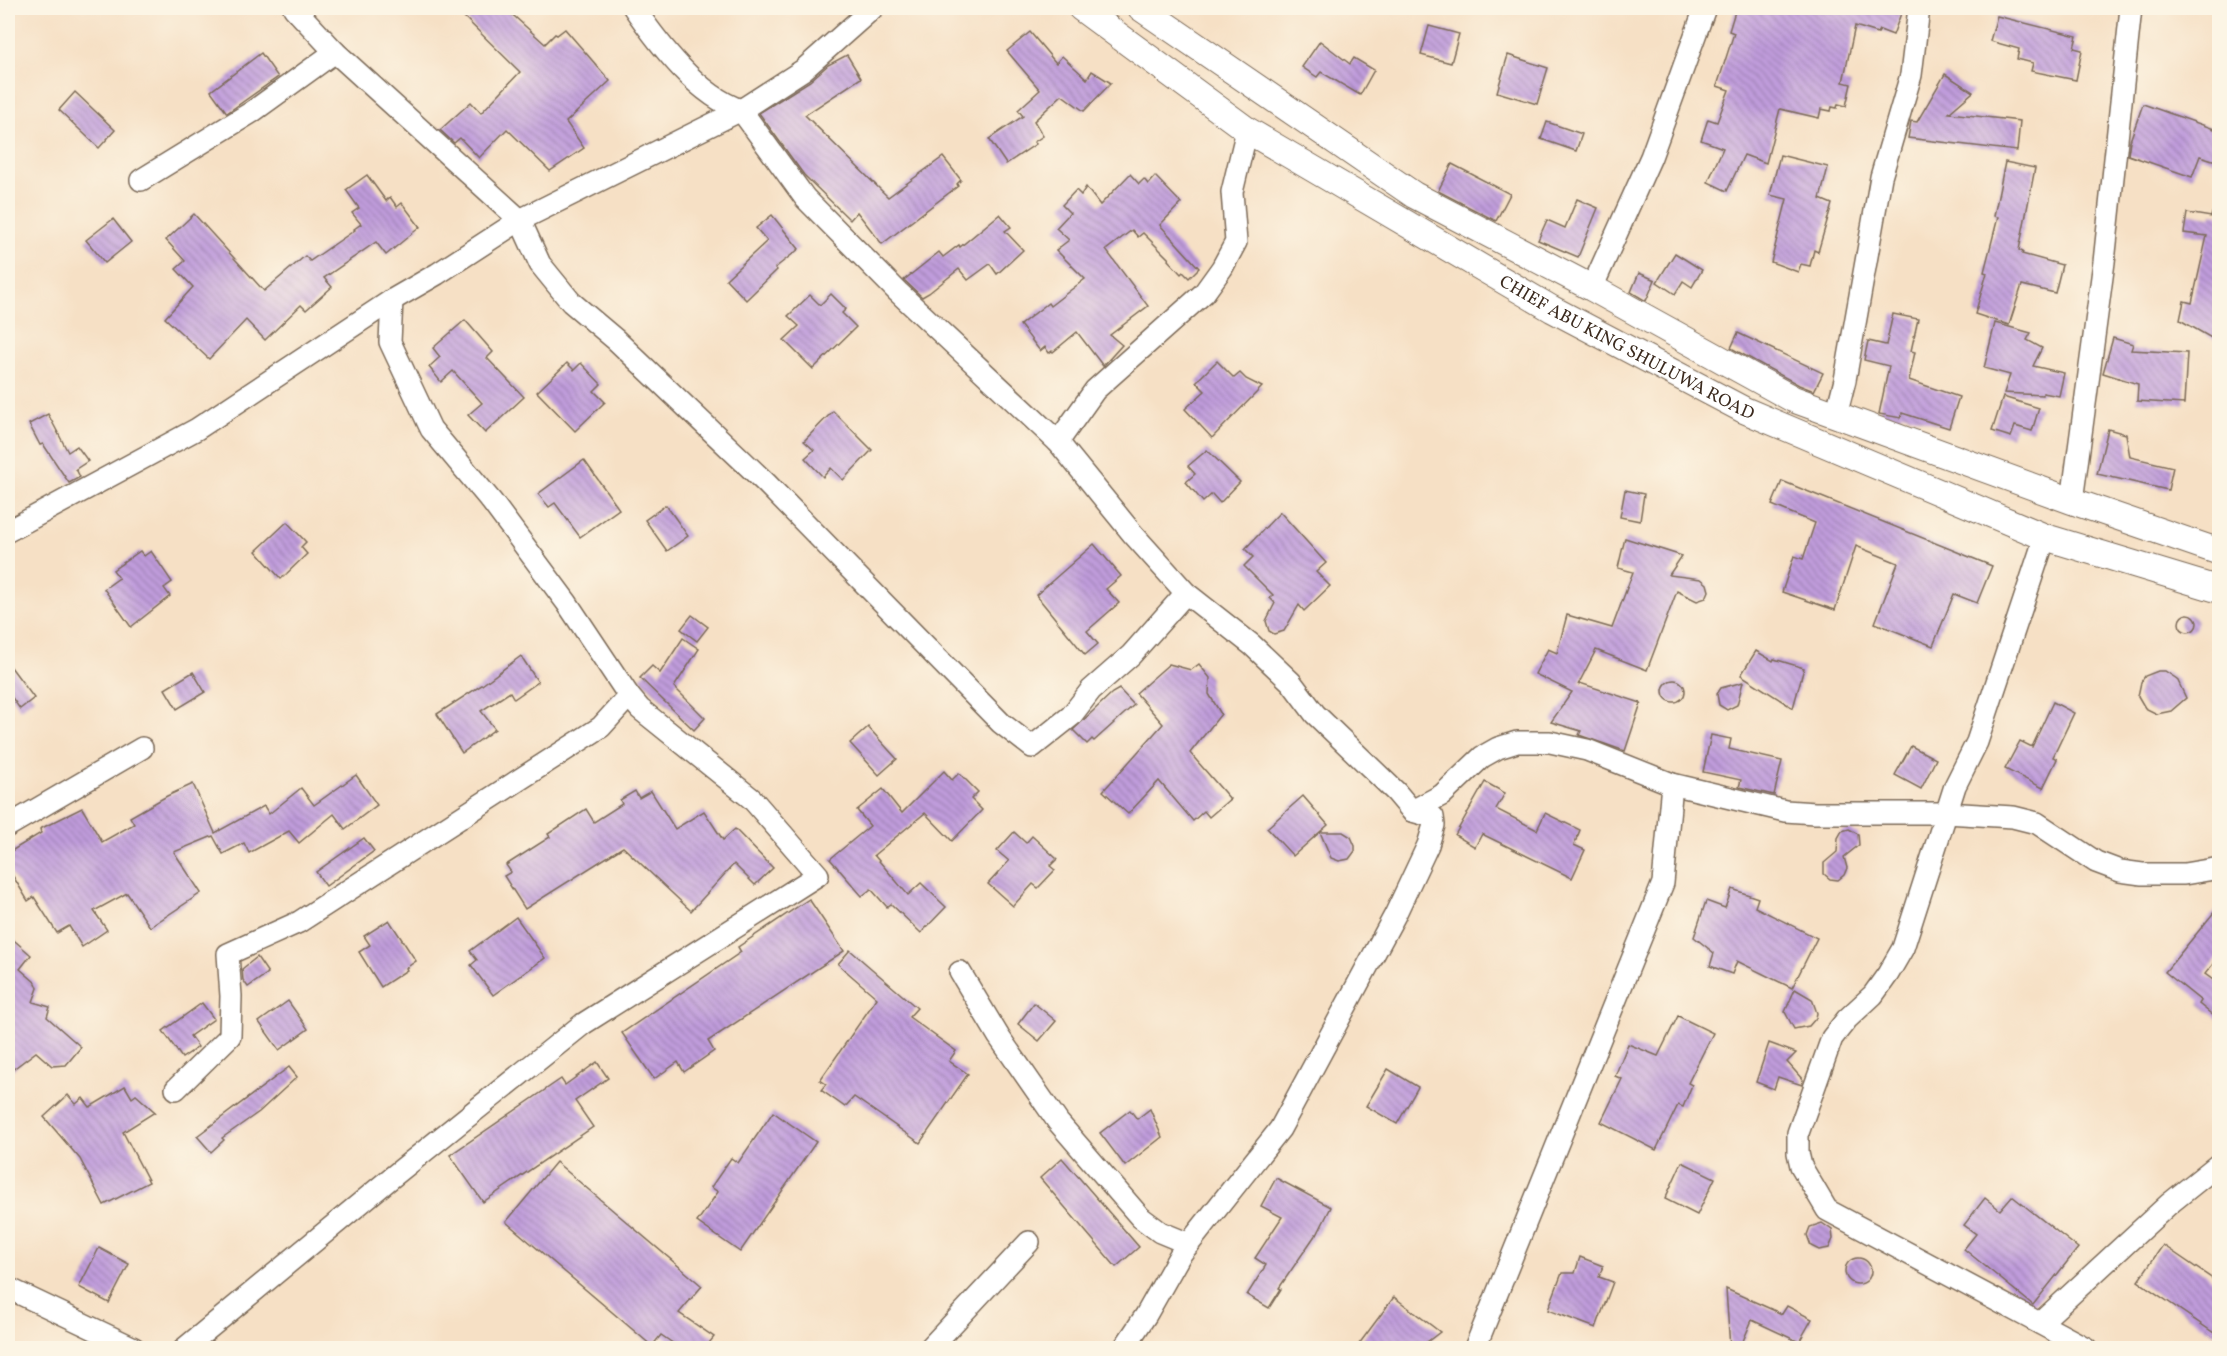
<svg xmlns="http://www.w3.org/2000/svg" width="2227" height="1356" viewBox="0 0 2227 1356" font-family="Vollkorn,serif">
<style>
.building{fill:url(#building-back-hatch)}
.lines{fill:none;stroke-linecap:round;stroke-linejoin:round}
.minor-casing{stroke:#7c6a58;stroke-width:24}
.tertiary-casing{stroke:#7c6a58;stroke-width:28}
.minor{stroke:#fff;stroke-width:21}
.tertiary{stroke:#fff;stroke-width:26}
.labels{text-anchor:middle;stroke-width:4.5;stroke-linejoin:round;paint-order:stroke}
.street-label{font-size:18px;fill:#3b2a1e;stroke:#fcf5e5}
</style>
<defs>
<pattern id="building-back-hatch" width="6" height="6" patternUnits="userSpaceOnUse" patternTransform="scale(1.5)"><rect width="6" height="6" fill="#c09cdc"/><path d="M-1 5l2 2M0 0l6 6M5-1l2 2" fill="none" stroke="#9d7fb2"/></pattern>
</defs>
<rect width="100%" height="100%" fill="#fcf5e5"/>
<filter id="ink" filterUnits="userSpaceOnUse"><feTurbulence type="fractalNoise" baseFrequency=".0167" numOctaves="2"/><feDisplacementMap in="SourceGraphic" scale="12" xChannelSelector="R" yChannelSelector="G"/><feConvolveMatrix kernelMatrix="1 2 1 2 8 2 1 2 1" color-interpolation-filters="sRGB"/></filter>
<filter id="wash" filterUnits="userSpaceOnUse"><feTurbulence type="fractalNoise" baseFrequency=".008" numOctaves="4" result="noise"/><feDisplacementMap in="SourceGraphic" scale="24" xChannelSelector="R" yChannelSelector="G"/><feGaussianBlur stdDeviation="1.35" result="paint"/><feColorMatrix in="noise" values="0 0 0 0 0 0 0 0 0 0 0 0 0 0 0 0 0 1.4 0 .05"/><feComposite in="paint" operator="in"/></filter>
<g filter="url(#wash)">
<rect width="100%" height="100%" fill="#f6e0c5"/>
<g id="blocks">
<g class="building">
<path d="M455 8H505L545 44 555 34 557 35 565 29 610 81 566 122 584 148 550 171 507 129 479 158 460 138 454 143 440 130 471 102 481 113 520 72Z"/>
<path d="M1736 8H1903L1893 35 1880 30 1878 33 1855 26 1843 82 1851 84 1846 106 1838 104 1837 108 1832 107 1831 111 1821 109 1819 118 1780 109 1766 163 1744 155 1727 191 1708 182 1723 148 1701 140 1708 119 1717 122 1729 90 1717 86 1734 33 1729 31Z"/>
<path d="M1997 16 2077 36 2074 48 2082 50 2076 80 2031 71 2033 63 2017 59 2019 49 1990 41Z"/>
<path d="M1429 26 1459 34 1451 63 1421 55Z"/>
<path d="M1030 32 1056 63 1062 56 1087 79 1092 71 1111 83 1084 111 1062 95 1034 121 1043 136 1034 142 1036 144 1006 164 989 139 1023 116 1018 110 1040 90 1007 51Z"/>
<path d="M1320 41 1350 64 1354 58 1374 70 1360 95 1321 72 1317 77 1302 67Z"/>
<path d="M261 53 278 77 227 113 211 91Z"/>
<path d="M847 55 861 78 805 115 888 197 943 157 961 180 957 184 958 186 882 244 857 212 850 220 804 175 759 113 810 81 828 65Z"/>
<path d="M1508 55 1548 68 1537 104 1497 92Z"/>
<path d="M1945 74 1973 92 1949 113 2020 121 2017 151 1908 138 1911 121 1917 122Z"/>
<path d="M75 92 115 130 99 148 59 110Z"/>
<path d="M2143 104 2220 131V148L2216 161 2200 156 2192 177 2128 155 2130 141Z"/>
<path d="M1547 122 1582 134 1576 151 1541 139Z"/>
<path d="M1780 155 1828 167 1820 199 1832 204 1818 252 1814 250 1810 266 1801 264 1798 272 1771 262 1787 199 1770 195Z"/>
<path d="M2005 162 2035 168 2019 250 2023 252 2022 254 2062 265 2055 293 2022 285 2009 325 1975 314 1987 273 1984 272 1998 217 1994 216Z"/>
<path d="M1452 164 1510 194 1496 221 1438 191Z"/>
<path d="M1130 174 1139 184 1144 179 1148 184 1155 176 1181 203 1160 225 1199 268 1189 278 1183 272 1181 274 1168 260 1169 259 1143 233 1138 237 1132 230 1106 250 1148 306 1110 335 1122 345 1103 366 1077 332 1053 352 1052 351 1049 353 1045 347 1040 351 1020 325 1048 303 1050 306 1085 279 1056 250 1069 240 1056 228 1070 213 1062 205 1076 190 1081 195 1086 187 1100 205Z"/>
<path d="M367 175 386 201 390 197 397 207 402 203 420 227 386 255 376 242 324 278 332 287 306 310 301 305 265 340 246 320 209 359 165 318 193 287 176 269 185 261 166 240 194 214 264 291 305 256 310 261 355 230 354 229 361 224 352 213 359 208 346 190Z"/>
<path d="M1577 199 1598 208 1578 257 1538 240 1547 220 1565 228Z"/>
<path d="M2187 213 2211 217 2212 213 2220 214V343L2180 320 2184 301 2192 303 2207 236 2184 233Z"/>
<path d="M1000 214 1011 227 1005 231 1023 250 997 274 990 264 968 280 959 269 929 293 922 297 904 280 939 252 943 257 959 245 960 247Z"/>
<path d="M772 215 799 249 775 268 777 270 746 300 726 279 767 241 756 228Z"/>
<path d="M113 219 131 242 105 263 86 240Z"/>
<path d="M1675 253 1702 270 1692 287 1683 281 1675 294 1657 282Z"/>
<path d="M1639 273 1655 280 1646 301 1631 292Z"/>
<path d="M831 294 846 309 842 313 856 327 813 369 784 340 799 326 788 316 810 295 820 305Z"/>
<path d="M1893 314 1918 319 1911 351 1915 352 1909 380 1959 397 1949 428 1902 413 1901 418 1879 414 1889 366 1864 360 1868 341 1886 345Z"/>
<path d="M465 320 493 352 487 358 524 397 485 433 468 415 482 403 453 371 441 382 429 367 440 357 433 348Z"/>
<path d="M1995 323 2031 333 2027 340 2042 348 2033 366 2064 373 2059 396 2043 393V395L2004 393 2010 375 1984 368Z"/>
<path d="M1738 333 1823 373 1814 391 1799 385 1731 348Z"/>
<path d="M2113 338 2133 344 2131 350 2187 353 2184 404 2137 401 2138 384 2103 373Z"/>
<path d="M1217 361 1234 378 1240 373 1246 379 1262 387 1212 438 1185 409 1205 391 1196 382Z"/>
<path d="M567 363 574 370 581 363 601 384 594 391 605 402 575 431 537 392Z"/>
<path d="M2003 397 2039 408 2032 431 2015 426 2011 437 1992 431Z"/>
<path d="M833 411 872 450 843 480 831 468 823 477 805 458 814 450 804 441Z"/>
<path d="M48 414 68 452 77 446 88 461 76 469 80 477 69 483 43 444 40 445 29 424Z"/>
<path d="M2108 429 2126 434 2130 457 2173 467 2168 490 2097 474Z"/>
<path d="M1207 450 1240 482 1220 503 1212 494 1203 502 1186 482 1195 474 1188 466Z"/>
<path d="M584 460 619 509 580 537 555 503 549 507 538 494Z"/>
<path d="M1782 481 1992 566 1977 603 1954 594 1933 646 1875 623 1898 563 1856 546 1835 610 1782 592 1794 556 1803 559 1815 523 1772 505Z"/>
<path d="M1625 490 1644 494 1640 521 1620 517Z"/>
<path d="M666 505 688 536 667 551 645 520Z"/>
<path d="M1280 512 1326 563 1316 572 1330 586 1304 611 1299 605 1284 631 1274 634 1269 631 1266 621 1275 603 1270 598 1273 595 1244 566 1253 557 1245 549Z"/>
<path d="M287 522 306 542 301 547 307 554 281 579 256 551Z"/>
<path d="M1625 538 1682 556 1669 575 1701 579 1707 584 1709 591 1706 598 1697 601 1677 591 1647 670 1596 650 1578 685 1580 683 1641 703 1625 751 1579 735 1581 731 1551 722 1572 692 1535 674 1548 649 1557 653 1567 615 1612 628 1633 572 1618 568Z"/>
<path d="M1094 544 1121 576 1106 589 1119 603 1087 631 1098 644 1085 655 1036 595Z"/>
<path d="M140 551 144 556 151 551 172 582 164 588 170 596 131 627 104 589 119 578 113 570Z"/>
<circle cx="2188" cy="623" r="9"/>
<path d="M692 615 708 627 697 641 681 629Z"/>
<path d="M683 638 699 649 674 687 705 718 694 730 640 678 652 666 660 673Z"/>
<path d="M1756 651 1773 661 1774 659 1804 668 1793 708 1741 675Z"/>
<path d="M521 656 538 682 514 699 510 692 481 711 495 729 462 753 437 714 482 685Z"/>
<path d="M8 663 34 698 20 709 8 692Z"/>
<path d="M1169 664 1191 670 1199 664 1210 678 1209 694 1221 714 1190 753 1230 799 1209 817 1204 811 1193 821 1159 781 1128 814 1103 791 1163 724 1136 693Z"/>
<path d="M2158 671H2165L2177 679 2186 698 2171 711 2157 714 2145 708 2138 696 2141 682 2145 676Z"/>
<path d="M193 672 205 692 177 709 165 689Z"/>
<circle cx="1674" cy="691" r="11"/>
<path d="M1743 682 1737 705 1727 710 1719 705 1717 694 1721 688Z"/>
<path d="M1119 689 1134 705 1094 741 1092 739 1087 744 1073 730 1112 693Z"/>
<path d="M2053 702 2074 713 2053 757 2057 759 2043 788 2005 769 2020 741 2032 747Z"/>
<path d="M868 727 897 759 879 775 850 743Z"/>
<path d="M1711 735 1731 739 1729 749 1782 761 1774 795 1739 787 1741 780 1703 772Z"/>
<path d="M1911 746 1936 759 1921 789 1895 775Z"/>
<path d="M944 771 952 780 959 773 978 792 971 799 982 810 952 841 925 813 874 855 908 895 921 883 946 907 921 933 891 904 887 907 871 889 862 896 830 859 870 826 857 810 883 789 902 813Z"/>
<path d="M356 775 377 805 345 829 334 814 299 843 289 831 249 853 244 843 223 854 213 836 174 852 201 893 150 927 127 893 94 911 107 930 82 947 69 926 57 933 34 897 28 901 8 868V853L41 833 40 829 82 808 102 842 134 824 130 817 167 796 193 784 215 833 264 806 269 814 301 788 314 805Z"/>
<path d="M1485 782 1505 793 1496 809 1537 830 1545 813 1580 830 1574 845 1585 850 1572 878 1482 834 1475 847 1455 835Z"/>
<path d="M635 791 639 798 651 791 675 829 704 811 723 840 735 829 773 868 755 885 734 864 691 911 623 847 525 909 504 876 511 872 506 865 550 837 548 834 586 809 594 822 622 804 620 800Z"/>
<path d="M1303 796 1328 825 1320 832H1343L1351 837 1355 846V851L1349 859 1339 861 1331 858 1320 832 1293 856 1267 828Z"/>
<path d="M1849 829 1858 834 1859 845 1844 857 1847 868 1844 875 1838 880 1830 879 1824 874V863L1837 852 1838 838 1842 831Z"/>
<path d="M1014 832 1026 843 1032 836 1057 859 1050 866 1055 870 1038 888 1033 884 1013 906 988 884 1009 861 997 851Z"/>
<path d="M364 838 374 851 326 886 316 872Z"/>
<path d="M1732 889 1758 898 1755 907 1817 938 1792 988 1737 961 1732 974 1710 966 1714 953 1694 937 1706 901 1725 908Z"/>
<path d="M809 899 844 951 708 1041 714 1051 684 1072 678 1062 654 1079 622 1033 741 952 738 947Z"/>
<path d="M2220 905V955L2205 974 2216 982 2220 977V1021L2199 1004 2201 1001 2165 972Z"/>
<path d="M516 917 545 958 493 995 471 965 477 960 470 951Z"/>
<path d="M389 920 416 961 406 968 407 970 381 987 359 952 370 945 364 936Z"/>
<path d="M8 935 31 955 20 969 36 983 38 988 33 1002 50 1007 47 1017 81 1047 66 1065 52 1066 36 1052 8 1073Z"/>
<path d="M850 950 917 1008 909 1017 956 1051 949 1061 968 1074 920 1143 854 1097 845 1107 821 1090 826 1084 820 1080 877 998 838 964Z"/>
<path d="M257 957 268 973 248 987 243 980 242 969Z"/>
<path d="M1795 989 1812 999 1817 1013 1816 1018 1809 1026 1794 1029 1785 1012Z"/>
<path d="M288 1001 308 1029 279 1050 259 1022Z"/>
<path d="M202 1003 214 1019 190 1036 198 1047 182 1058 163 1031Z"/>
<path d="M1034 1003 1056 1021 1039 1041 1018 1024Z"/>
<path d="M1678 1016 1713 1033 1688 1083 1692 1085 1683 1107 1678 1105 1656 1150 1601 1122 1622 1079 1615 1076 1628 1044 1658 1056Z"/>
<path d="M1769 1043 1796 1053 1787 1062 1803 1080 1802 1085 1778 1077 1774 1089 1756 1082Z"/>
<path d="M597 1062 608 1078 575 1101 593 1127 483 1202 450 1155 561 1079 565 1085Z"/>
<path d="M289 1067 297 1077 259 1112 222 1138 224 1140 211 1152 197 1136Z"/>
<path d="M1388 1069 1418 1087 1397 1124 1366 1106Z"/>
<path d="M125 1086 132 1098 136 1095 155 1112 123 1132 149 1182 104 1205 80 1159 44 1117 68 1095 76 1104 83 1098 90 1107Z"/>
<path d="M1150 1109 1162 1137 1125 1166 1100 1133 1130 1110 1137 1119Z"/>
<path d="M773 1112 816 1142 740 1252 697 1222 718 1192 711 1187 731 1158 738 1163Z"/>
<path d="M1062 1158 1139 1247 1116 1267 1040 1178Z"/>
<path d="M556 1162 702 1286 679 1313 714 1337 705 1348H680L661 1335 652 1346 506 1222Z"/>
<path d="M1682 1162 1715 1178 1697 1215 1665 1199Z"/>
<path d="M1276 1178 1331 1207 1317 1235 1316 1234 1279 1288 1281 1289 1269 1308 1247 1295 1266 1265 1255 1258 1282 1217 1261 1206Z"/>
<path d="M2012 1196 2078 1248 2033 1305 1964 1249 1976 1234 1964 1225 1985 1198 2000 1210Z"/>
<path d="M1822 1223 1832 1230 1833 1239 1829 1248 1819 1250 1811 1246 1807 1235 1810 1227Z"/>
<path d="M2163 1245 2220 1284V1337L2138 1281Z"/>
<path d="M99 1248 129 1264 109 1303 79 1287Z"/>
<path d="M1580 1257 1603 1266 1599 1277 1613 1282 1596 1328 1548 1310 1562 1273H1575Z"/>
<circle cx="1858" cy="1271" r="13"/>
<path d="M1726 1289 1782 1314 1787 1306 1812 1319 1799 1342 1752 1320 1740 1348H1730Z"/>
<path d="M1394 1297 1440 1332 1419 1348H1356Z"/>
</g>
</g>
</g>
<g filter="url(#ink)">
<use href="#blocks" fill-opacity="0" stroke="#7c6a58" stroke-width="1.5"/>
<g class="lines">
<g class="minor-casing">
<g id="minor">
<path d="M294 8 335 52"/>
<path d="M634 8C659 44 698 96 741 110L805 198 898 292 1058 442 1132 533 1186 593 1252 645 1291 682 1315 714 1396 792 1412 811 1433 817 1434 825 1428 845 1395 915 1280 1129 1180 1255 1146 1315 1124 1348"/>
<path d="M141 180 252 112 335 52 520 220 540 264 571 302 616 340 766 483 1001 723 1032 747 1071 716 1091 690 1131 655 1186 593"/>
<path d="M1592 288 1651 157 1705 8"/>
<path d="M1836 415 1845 380 1881 177 1911 75 1919 8"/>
<path d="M1058 442 1095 390 1204 293 1222 268 1236 242 1232 192 1247 130"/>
<path d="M2072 501 2104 262 2131 8"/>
<path d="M8 531 197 429 392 300 437 274 520 220 741 110 803 70 873 8"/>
<path d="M2045 537 1977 742 1955 786 1903 948 1888 974 1873 995 1847 1019 1832 1038 1798 1133V1153L1801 1166 1827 1210 2086 1348"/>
<path d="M1412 811 1442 795 1482 757 1498 748 1517 742H1550L1587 750 1672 784 1785 811 1815 813H1946L2013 817 2037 823 2096 862 2120 871 2142 874H2184L2220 868"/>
<path d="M8 826 142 748"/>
<path d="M960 972 999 1037 1058 1122 1140 1217 1160 1232 1189 1244"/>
<path d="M176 1089 230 1036 231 996 228 954 299 922 601 727 629 696"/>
<path d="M8 1288 134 1348"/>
<path d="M2040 1323 2169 1204 2220 1163"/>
<path d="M185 1348 391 1178 583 1024 818 875 752 799 640 709 629 696 567 603 492 502 431 429 390 342 392 300"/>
<path d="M930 1348 1029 1242"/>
<path d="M1475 1348 1663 883 1672 784"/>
</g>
</g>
<g class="tertiary-casing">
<g id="tertiary">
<path id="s1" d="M1081 8 1247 130 1552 309 1744 410 2045 537 2220 590"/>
<path d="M1141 8 1414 195 1592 288 1793 399 2072 501 2220 552"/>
</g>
</g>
<use href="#minor" class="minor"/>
<use href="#tertiary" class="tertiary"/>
</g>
</g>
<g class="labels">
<g class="street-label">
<text dy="6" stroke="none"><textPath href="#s1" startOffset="644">CHIEF ABU KING SHULUWA ROAD</textPath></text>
</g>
</g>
<rect width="2227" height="1356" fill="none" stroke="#fcf5e5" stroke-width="30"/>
</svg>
